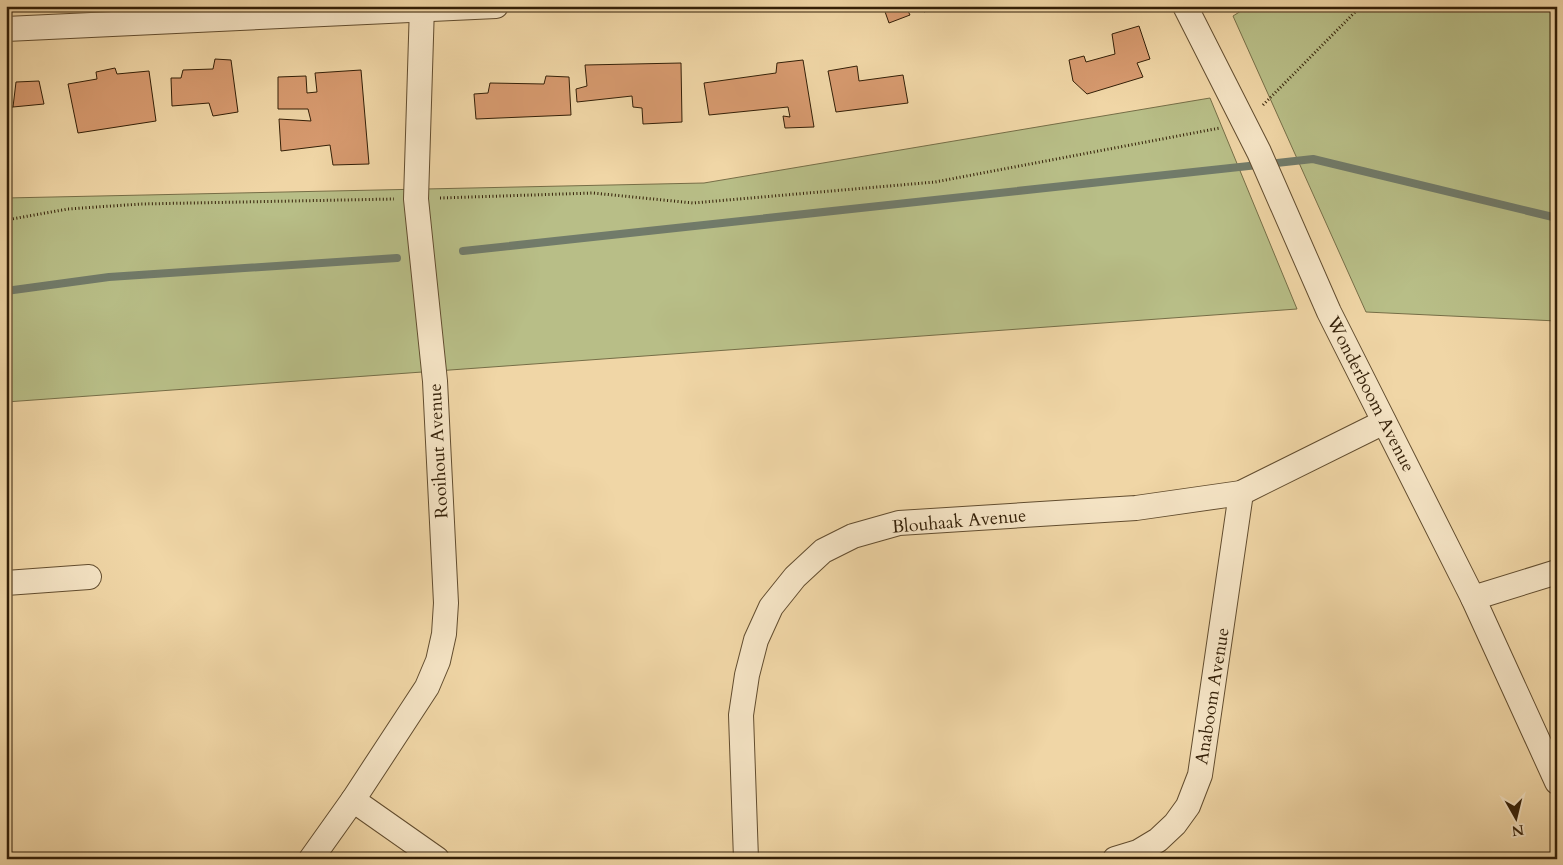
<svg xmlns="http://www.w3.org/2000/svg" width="1563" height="865" viewBox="0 0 1563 865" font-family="Cardo,serif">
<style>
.green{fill:#b8be87;stroke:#766e47}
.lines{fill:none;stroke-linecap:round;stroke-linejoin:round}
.stream{stroke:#717b6a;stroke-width:8}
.building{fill:#d79a6f;stroke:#331f07}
.minor-casing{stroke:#624d2f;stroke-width:26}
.path{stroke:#331f07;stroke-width:3;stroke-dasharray:1 2.5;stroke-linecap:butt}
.minor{stroke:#f5e4c5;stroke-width:24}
.labels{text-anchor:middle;stroke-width:4.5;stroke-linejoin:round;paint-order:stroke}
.street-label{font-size:18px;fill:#331f07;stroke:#f5e4c5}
</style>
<rect width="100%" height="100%" fill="#f0d6a6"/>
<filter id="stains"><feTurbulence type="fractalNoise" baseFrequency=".004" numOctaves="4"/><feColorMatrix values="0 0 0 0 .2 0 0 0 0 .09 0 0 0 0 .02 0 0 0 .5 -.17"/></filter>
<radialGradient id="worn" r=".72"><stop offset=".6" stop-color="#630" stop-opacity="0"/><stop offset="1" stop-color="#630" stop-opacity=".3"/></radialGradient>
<g class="green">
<path d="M1249 6H1557V321L1366 312 1233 16Z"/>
<path d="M1210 98 1297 309 6 402V198L704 183Z"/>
</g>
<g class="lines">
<g class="stream">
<path d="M463 251 1313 159 1557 218"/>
<path d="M6 291 109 277 397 258"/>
</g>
</g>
<g class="building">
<path d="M883 6H909L906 7 910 15 889 23Z"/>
<path d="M921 6H941L924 12Z"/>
<path d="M1139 26 1150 59 1137 63 1143 77 1087 94 1073 81 1069 60 1084 56 1086 62 1115 54 1112 34Z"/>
<path d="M215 59 231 60 238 112 213 116 209 103 172 106 171 78H181L183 70 213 69Z"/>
<path d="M803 60 814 127 785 128 783 116 790 117 788 107 709 115 704 83 776 73 777 63Z"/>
<path d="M681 63 682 122 643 124 642 108 633 107 632 96 577 102 576 89 587 86 585 65Z"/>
<path d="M857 66 859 81 903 75 908 103 836 112 828 71Z"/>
<path d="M115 68 117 74 149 71 156 121 78 133 68 84 97 79 96 72Z"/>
<path d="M361 70 369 164 333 165 330 145 281 151 279 119 311 121 308 109H278V77L306 76 307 93 317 92 315 73Z"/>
<path d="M546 76 569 77 571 115 476 119 474 94 488 93 490 83 544 84Z"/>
<path d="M39 81 44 104 13 107 16 82Z"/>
<path d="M6 97 13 107 6 111Z"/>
</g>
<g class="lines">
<g class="minor-casing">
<g id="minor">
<path d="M1185 6 1259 152 1329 312 1473 598 1557 782"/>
<path d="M6 29 496 6"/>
<path d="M6 583 89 577"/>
<path d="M1473 598 1557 572"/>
<path d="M353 800 437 859"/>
<path d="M311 859 353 800 427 687 438 661 444 634 446 603 435 381 416 199 422 6"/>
<path d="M746 859 741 715 747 675 756 640 771 607 795 577 823 551 853 536 899 523 1136 508 1241 493 1384 422"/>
<path d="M1115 859 1138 852 1158 840 1175 824 1188 806 1200 775 1241 493"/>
</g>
</g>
<g class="path">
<path d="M1263 105 1361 6"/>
<path d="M440 198 593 193 693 203 935 182 1220 128"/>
<path d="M6 220 68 209 141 204 394 199"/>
</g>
<use href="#minor" class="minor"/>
</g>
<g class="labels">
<g class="street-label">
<text transform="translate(1371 394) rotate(63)" y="6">Wonderboom Avenue</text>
<text transform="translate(438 451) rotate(-93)" y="6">Rooihout Avenue</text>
<text transform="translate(959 521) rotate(-5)" y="6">Blouhaak Avenue</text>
<text transform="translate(1212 696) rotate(-81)" y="6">Anaboom Avenue</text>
</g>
</g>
<rect width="1563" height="865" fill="none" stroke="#f0d6a6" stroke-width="25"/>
<rect x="8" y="8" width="1548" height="850" fill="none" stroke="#331f07" stroke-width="2.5"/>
<rect x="12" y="12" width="1538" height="840" fill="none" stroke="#331f07"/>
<g transform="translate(1516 818) rotate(172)" stroke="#f5e4c5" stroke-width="4" paint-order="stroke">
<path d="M0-4L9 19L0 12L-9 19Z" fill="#331f07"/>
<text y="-8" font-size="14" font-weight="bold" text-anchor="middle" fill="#331f07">N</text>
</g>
<rect width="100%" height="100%" filter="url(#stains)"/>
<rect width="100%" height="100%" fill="url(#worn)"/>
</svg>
